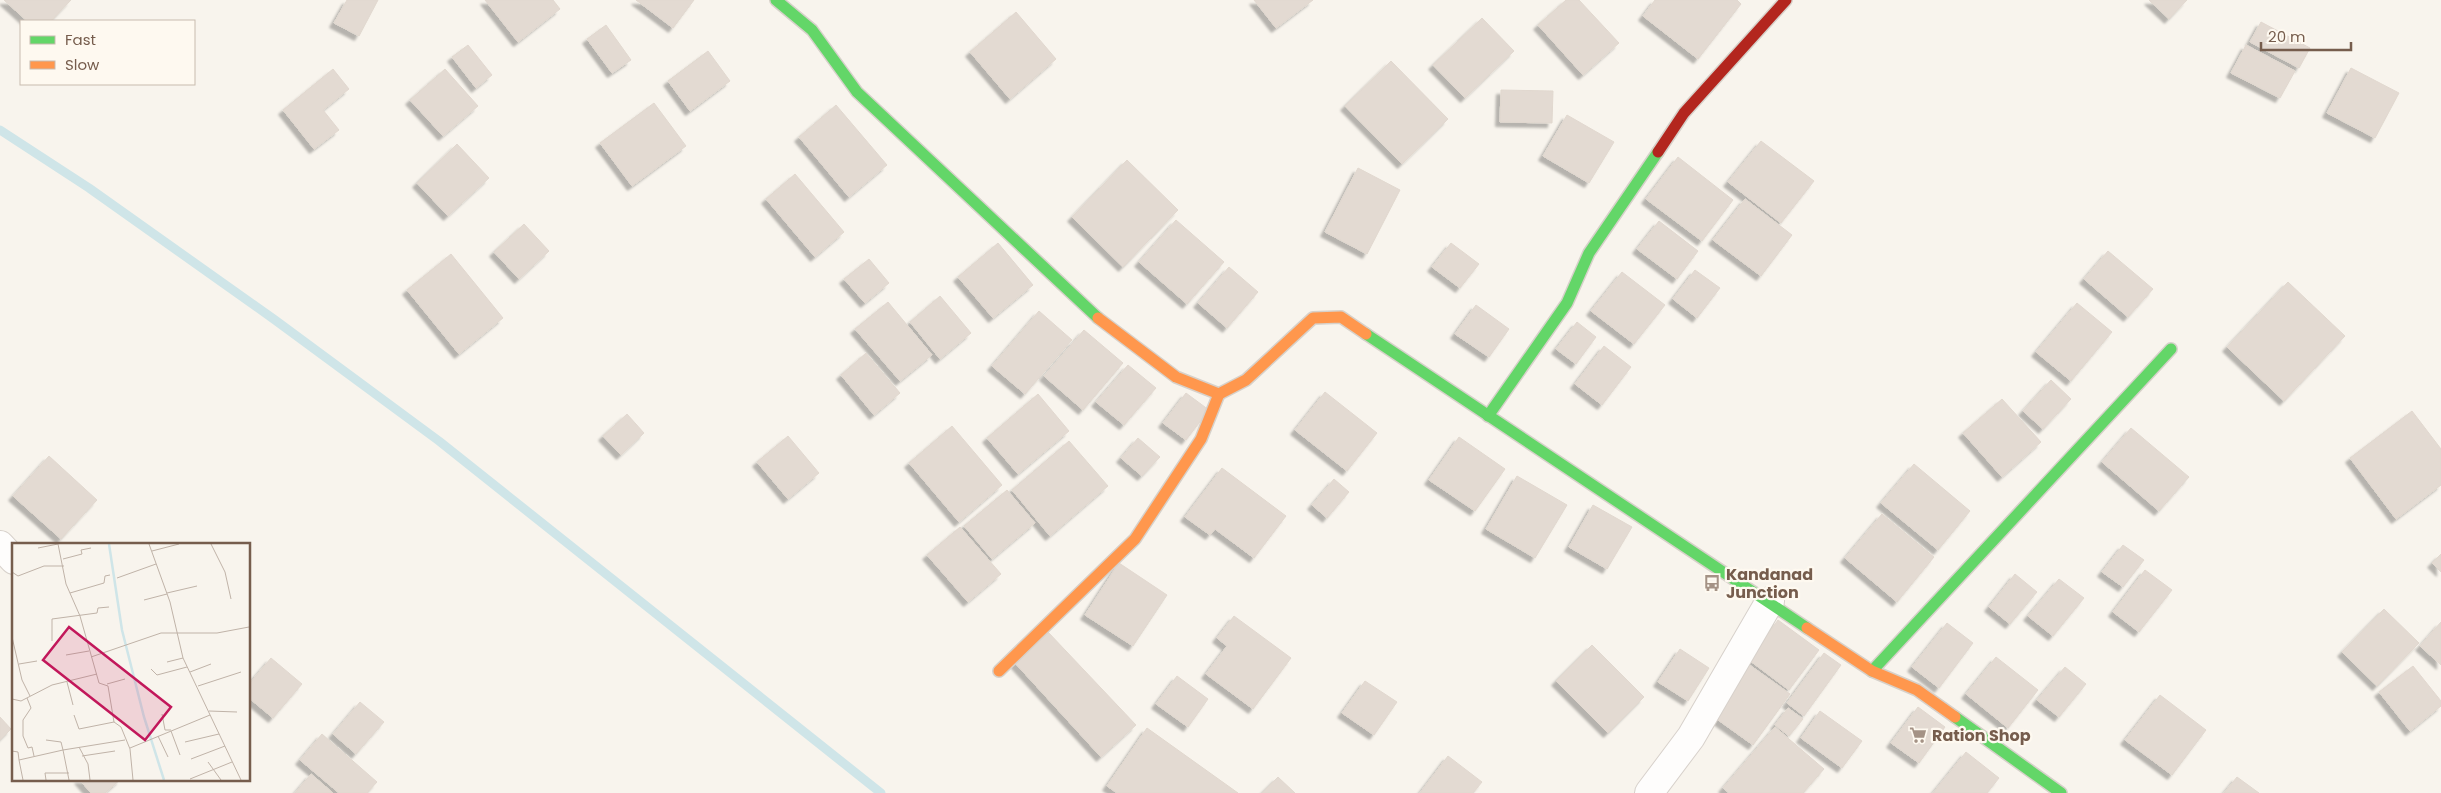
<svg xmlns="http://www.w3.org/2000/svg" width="2441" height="793" viewBox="0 0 2441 793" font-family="Poppins,sans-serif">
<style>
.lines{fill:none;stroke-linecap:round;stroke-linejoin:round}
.stream{stroke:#cfe5e8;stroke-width:9}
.building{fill:#e3dad2;stroke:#e1d8cf;filter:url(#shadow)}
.street-casing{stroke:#d7d1cb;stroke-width:30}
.fast-casing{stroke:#d7d1ca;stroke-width:14}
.slow-casing{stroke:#d7d1ca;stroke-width:14}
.jam-casing{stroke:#d7d1ca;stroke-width:14}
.street{stroke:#fefdfc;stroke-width:28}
.fast{stroke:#63d668;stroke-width:11}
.slow{stroke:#ff974d;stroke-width:11}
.jam{stroke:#b3261e;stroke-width:11}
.labels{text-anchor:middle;stroke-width:4.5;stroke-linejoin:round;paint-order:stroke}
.poi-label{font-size:16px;font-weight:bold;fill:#765d4d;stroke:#fef9f0;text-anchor:start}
.inset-river{fill:none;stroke:#cfe5e8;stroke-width:2.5}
.inset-road{fill:none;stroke:#c0b3a8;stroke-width:1}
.view{fill:#c2185b;fill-opacity:0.15;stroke:#c2185b;stroke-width:2.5}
.inset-edge{fill:none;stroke:#765d4d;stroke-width:2.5}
</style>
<defs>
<filter id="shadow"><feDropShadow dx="-4.5" dy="4.5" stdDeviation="1" flood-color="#0004"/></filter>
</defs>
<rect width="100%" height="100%" fill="#f8f4ed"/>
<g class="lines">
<path class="stream" d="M0 130 89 188 275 320 439 441 881 793"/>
</g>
<g class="building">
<path d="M4 0H71L51 21H27Z"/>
<path d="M347 0H378L359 36 334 23Z"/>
<path d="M485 0H553L560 9 518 42Z"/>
<path d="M636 0H694L673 28Z"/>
<path d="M1254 0H1313L1276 28Z"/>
<path d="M1566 0H1579L1619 43 1583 75 1538 25Z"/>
<path d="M1655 0H1737L1741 4 1698 59 1643 16Z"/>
<path d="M2149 0H2187L2169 19Z"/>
<path d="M1016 12 1056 59 1010 99 970 52Z"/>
<path d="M1482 18 1514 51 1465 98 1433 65Z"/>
<path d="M2261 22 2310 48 2299 68 2250 42Z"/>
<path d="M606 25 631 60 612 73 587 39Z"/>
<path d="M468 45 492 75 476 88 452 57Z"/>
<path d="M2246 45 2295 71 2280 98 2231 73Z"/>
<path d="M708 51 730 81 690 111 668 81Z"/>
<path d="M1391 61 1448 119 1402 164 1345 106Z"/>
<path d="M2351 68 2399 93 2375 138 2327 113Z"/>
<path d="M333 69 349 89 323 110 339 130 314 149 283 110Z"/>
<path d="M445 69 478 106 443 136 410 100Z"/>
<path d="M1501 90 1553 91 1552 123 1500 122Z"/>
<path d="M654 103 686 146 632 186 600 143Z"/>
<path d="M836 105 887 165 849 197 799 137Z"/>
<path d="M1567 115 1614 142 1589 183 1543 156Z"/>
<path d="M1761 141 1814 181 1781 223 1728 182Z"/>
<path d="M457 144 489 178 448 216 417 183Z"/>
<path d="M1678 157 1733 200 1702 241 1646 199Z"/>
<path d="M1127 160 1178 210 1123 267 1072 217Z"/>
<path d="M1358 168 1400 190 1367 254 1325 232Z"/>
<path d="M795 174 844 232 815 257 766 199Z"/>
<path d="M1745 199 1792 235 1761 276 1713 240Z"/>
<path d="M1176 220 1224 262 1187 304 1139 262Z"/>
<path d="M1659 221 1698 251 1677 279 1637 249Z"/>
<path d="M524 224 549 251 519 279 494 252Z"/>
<path d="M998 243 1033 285 993 318 958 277Z"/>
<path d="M1451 243 1479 264 1460 288 1432 267Z"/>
<path d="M2108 251 2153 289 2128 317 2084 279Z"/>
<path d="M451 254 503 318 459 354 407 290Z"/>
<path d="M869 259 889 283 865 303 844 279Z"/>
<path d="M1229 267 1258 292 1227 328 1198 303Z"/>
<path d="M1695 270 1720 288 1697 318 1673 299Z"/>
<path d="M1622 272 1665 305 1634 344 1591 311Z"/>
<path d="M2288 282 2345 336 2284 401 2227 347Z"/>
<path d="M940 296 971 333 940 359 910 322Z"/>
<path d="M888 302 932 355 900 381 855 329Z"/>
<path d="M2077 303 2112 332 2071 381 2036 352Z"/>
<path d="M1476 305 1509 329 1489 357 1455 334Z"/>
<path d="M1039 311 1072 340 1025 394 992 366Z"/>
<path d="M1577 322 1596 337 1576 364 1556 349Z"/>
<path d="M1084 330 1123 363 1083 410 1044 376Z"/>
<path d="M1604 346 1631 367 1602 405 1575 384Z"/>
<path d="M866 353 900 393 874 415 841 375Z"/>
<path d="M1128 365 1156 388 1124 425 1096 402Z"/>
<path d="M2051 380 2071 399 2043 429 2023 411Z"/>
<path d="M1325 392 1377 433 1347 471 1295 430Z"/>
<path d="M1186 393 1209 410 1186 440 1163 423Z"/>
<path d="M1038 394 1069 431 1018 474 987 438Z"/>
<path d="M2002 399 2041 442 2002 477 1963 433Z"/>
<path d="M2412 411 2441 449V485L2396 519 2350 458Z"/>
<path d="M627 414 644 433 621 455 603 436Z"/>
<path d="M952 426 1002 485 959 522 909 463Z"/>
<path d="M2131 428 2189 477 2159 511 2102 462Z"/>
<path d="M788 436 819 473 788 499 757 462Z"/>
<path d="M1459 437 1505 469 1475 511 1429 480Z"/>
<path d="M1138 438 1160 457 1142 476 1121 458Z"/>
<path d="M1069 441 1108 486 1050 536 1012 490Z"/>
<path d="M49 456 97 500 61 539 13 496Z"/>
<path d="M1914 464 1970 511 1938 550 1881 503Z"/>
<path d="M1222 468 1286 516 1254 558 1215 529 1210 535 1185 517Z"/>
<path d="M1517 476 1567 505 1535 558 1486 529Z"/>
<path d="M1334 479 1349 492 1327 518 1312 505Z"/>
<path d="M1007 490 1035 523 992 559 964 526Z"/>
<path d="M1593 505 1632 527 1607 569 1569 547Z"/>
<path d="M1882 514 1934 557 1897 602 1845 558Z"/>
<path d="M960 527 1001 574 968 602 927 555Z"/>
<path d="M2123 545 2144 560 2123 587 2102 572Z"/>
<path d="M2441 554V572L2432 563Z"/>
<path d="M1119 563 1167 595 1133 646 1085 615Z"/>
<path d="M2145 570 2172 590 2139 632 2113 612Z"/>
<path d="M2015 574 2037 592 2010 624 1989 607Z"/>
<path d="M2059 579 2084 598 2053 636 2028 616Z"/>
<path d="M2384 609 2419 643 2377 686 2342 652Z"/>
<path d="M1234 616 1291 658 1253 709 1206 674 1227 646 1217 638Z"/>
<path d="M1778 620 1819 650 1789 690 1749 660Z"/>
<path d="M2441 622V665L2420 646Z"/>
<path d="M1947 623 1973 643 1939 688 1912 667Z"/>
<path d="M1048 632 1136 725 1101 757 1015 663Z"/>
<path d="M1592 645 1644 697 1608 733 1556 681Z"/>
<path d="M1680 649 1709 668 1688 701 1658 682Z"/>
<path d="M1824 653 1841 665 1804 716 1787 703Z"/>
<path d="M1996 657 2038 690 2008 728 1966 694Z"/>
<path d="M271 658 302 684 273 718 249 698V684Z"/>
<path d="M1744 661 1790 694 1753 745 1707 712Z"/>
<path d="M2413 666 2441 701V706L2410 731 2379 692Z"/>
<path d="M2065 667 2086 684 2059 717 2037 700Z"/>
<path d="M1177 676 1208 699 1188 727 1156 704Z"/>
<path d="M1365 681 1397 702 1374 735 1342 713Z"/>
<path d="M2160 695 2206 730 2172 775 2125 740Z"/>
<path d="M360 702 384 722 356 754 333 734Z"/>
<path d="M1918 707 1945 727 1919 763 1891 743Z"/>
<path d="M1788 708 1803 719 1789 736 1775 725Z"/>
<path d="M1820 711 1862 741 1842 768 1801 738Z"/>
<path d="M0 717 11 729 0 740Z"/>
<path d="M1775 727 1824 769 1803 793H1729L1723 788Z"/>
<path d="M1147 728 1238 793H1117L1107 786Z"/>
<path d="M322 734 377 782 367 793H339L300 760Z"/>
<path d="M1966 752 1999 778 1987 793H1933Z"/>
<path d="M1448 756 1482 782 1473 793H1420Z"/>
<path d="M311 774 333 793H295Z"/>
<path d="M1278 777 1295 793H1262Z"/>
<path d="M2237 777 2259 793H2224Z"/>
<path d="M79 779H121L105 793H91Z"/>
</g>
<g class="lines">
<g class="street-casing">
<g id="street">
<path d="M0 545 14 560"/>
<path d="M1649 793 1691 737 1770 601"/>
</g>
</g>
<g class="fast-casing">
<g id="fast">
<path d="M776 0 812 30 857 92 1098 318"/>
<path d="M1366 334 1807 628"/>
<path d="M1488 416 1567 303 1589 253 1658 152"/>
<path d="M1872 671 2171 349"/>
<path d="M1955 717 2061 793"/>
</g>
</g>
<g class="slow-casing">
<g id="slow">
<path d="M1098 318 1176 377 1219 394 1246 380 1313 318 1341 317 1366 334"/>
<path d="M1807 628 1872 671 1917 690 1955 717"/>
<path d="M999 671 1135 539 1201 439 1219 394"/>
</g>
</g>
<g class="jam-casing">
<path id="jam" d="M1658 152 1684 113 1786 0"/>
</g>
<use href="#street" class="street"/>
<use href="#fast" class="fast"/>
<use href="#slow" class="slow"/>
<use href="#jam" class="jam"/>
</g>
<defs>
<g id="bus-bare" transform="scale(1.35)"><path d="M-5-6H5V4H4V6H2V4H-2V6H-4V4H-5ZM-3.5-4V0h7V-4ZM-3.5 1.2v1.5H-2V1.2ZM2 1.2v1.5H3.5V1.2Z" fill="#a49285" stroke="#fef9f0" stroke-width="2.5" paint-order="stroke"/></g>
<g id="supermarket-bare" transform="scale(1.35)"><path d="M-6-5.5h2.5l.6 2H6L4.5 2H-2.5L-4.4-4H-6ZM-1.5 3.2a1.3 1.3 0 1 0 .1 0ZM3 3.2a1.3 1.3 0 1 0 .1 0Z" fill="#a49285" stroke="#fef9f0" stroke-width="2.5" paint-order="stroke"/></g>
</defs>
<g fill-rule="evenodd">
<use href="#bus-bare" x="1712" y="583"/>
<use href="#supermarket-bare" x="1918" y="735"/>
</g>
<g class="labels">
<g class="poi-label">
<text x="1726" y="580">Kandanad<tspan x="1726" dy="18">Junction</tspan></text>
<text x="1932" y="741">Ration Shop</text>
</g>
</g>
<g transform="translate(12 543)">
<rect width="238" height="238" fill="#f8f4ed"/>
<path class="inset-river" d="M97 1 110 87 132 174 152 237"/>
<path class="inset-road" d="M46 1 54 41 68 73 87 140 96 143 102 179 109 184 118 206 121 237M137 1 158 59 171 115 229 237M199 1 213 29 219 56M26 5 46 1M140 8 167 1M51 16 70 11 69 7 79 5M0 29 6 33 32 23H52M105 35 144 21M58 50 92 40 93 33 98 32M155 50 185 43M132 57 155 51M0 94 10 137 18 153M40 98V76L85 70 86 65 97 64M54 112 77 108M79 114 149 90H205L237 84M155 119 171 115M7 121 25 118M139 126 145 132 175 124M178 129 199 121M55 139 61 162M95 141 113 136M186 143 229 129M15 155 19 165 11 177V193L16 205 20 204 22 213M0 156 9 158 40 142 85 131M197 168 225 169M150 171 153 187H159M62 172 67 186 102 179M159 188 168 212M146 193 156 214M173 199 207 191M67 204 76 221 78 237M118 205 198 172M0 208 6 209 7 217 51 207 49 199 34 197M70 213 103 208M179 216 213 203M7 217 11 237M196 219 209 237M178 236 220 219M34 237 33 230H57M57 237 51 207 113 197"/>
<path class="view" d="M57 84 159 164 133 197 31 117Z"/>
<rect width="238" height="238" class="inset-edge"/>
</g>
<rect x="20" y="20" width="175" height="65" fill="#fef9f0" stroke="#c8bbaf"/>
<rect x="30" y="36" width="25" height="8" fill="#63d668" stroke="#c8bbaf"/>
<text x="65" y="45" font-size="15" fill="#765d4d">Fast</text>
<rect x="30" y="61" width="25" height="8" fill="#ff974d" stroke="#c8bbaf"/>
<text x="65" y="70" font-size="15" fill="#765d4d">Slow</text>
<path d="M2261 42v8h90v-8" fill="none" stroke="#765d4d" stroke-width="2.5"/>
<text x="2268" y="42" font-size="15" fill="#765d4d" stroke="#fef9f0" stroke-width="4" paint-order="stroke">20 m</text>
</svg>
